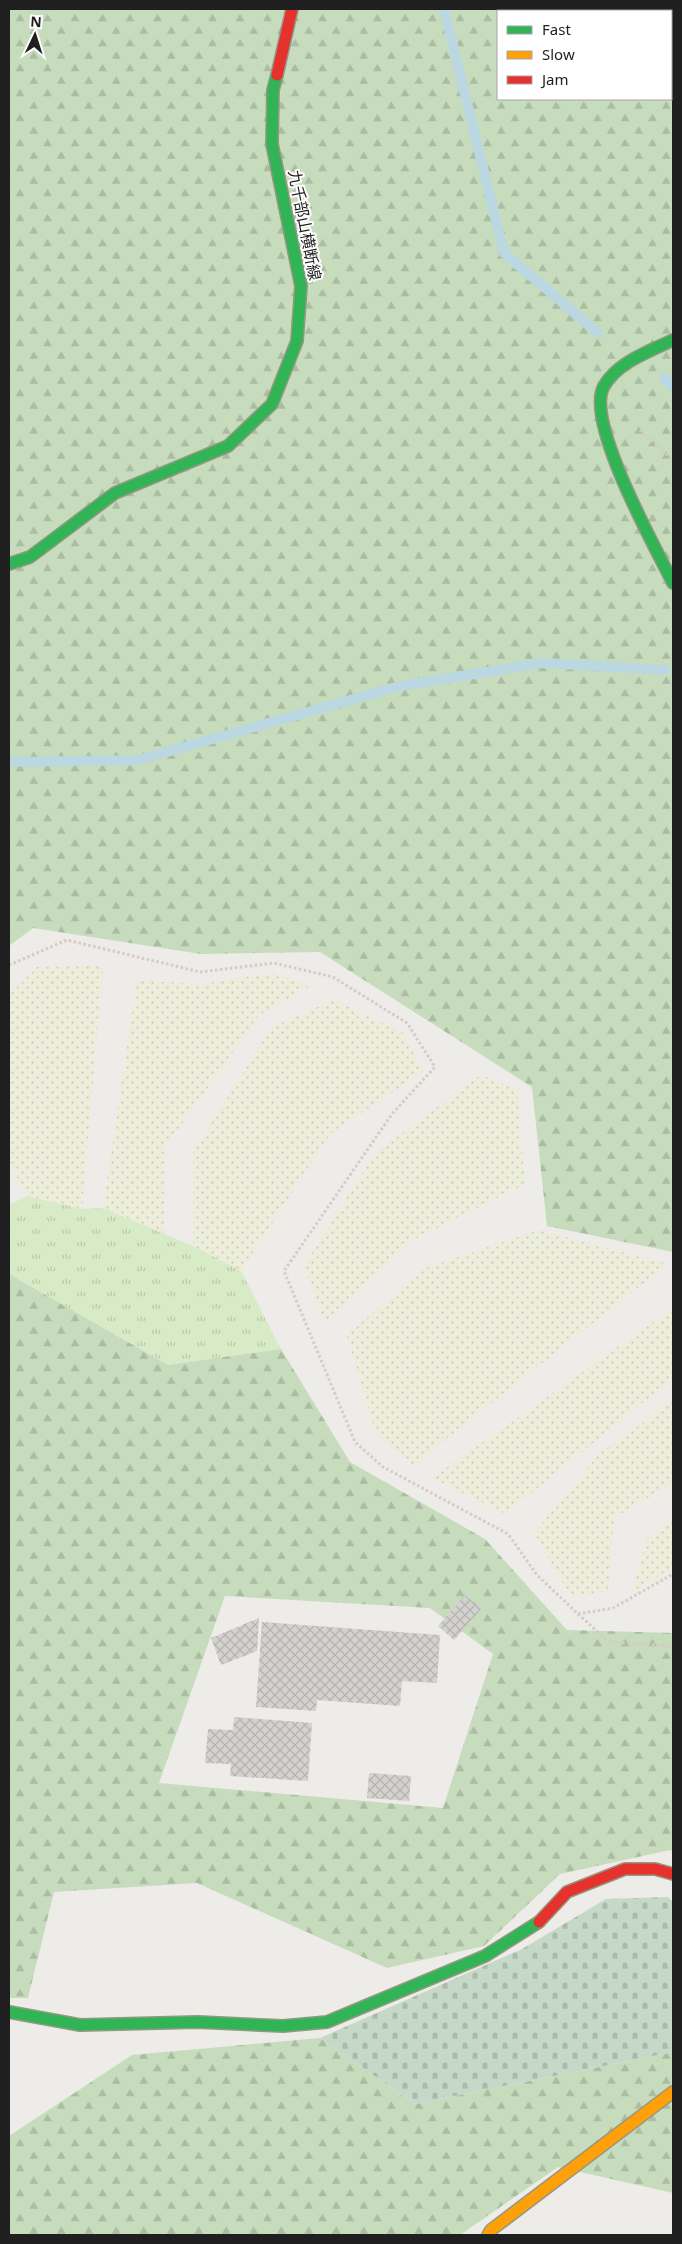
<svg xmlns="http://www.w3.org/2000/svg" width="682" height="2244" viewBox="0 0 682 2244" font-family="'Noto Sans','Noto Sans JP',sans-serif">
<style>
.farmland{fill:url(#farmland-dots)}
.grass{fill:url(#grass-tufts)}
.forest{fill:url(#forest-firs);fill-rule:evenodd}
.cemetery{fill:url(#cemetery-stones)}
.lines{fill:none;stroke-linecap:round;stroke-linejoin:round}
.stream{stroke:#bbd7e1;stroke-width:10}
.building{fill:url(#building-cross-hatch)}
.fast-casing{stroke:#949880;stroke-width:14}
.slow-casing{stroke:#949880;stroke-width:14}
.jam-casing{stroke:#949880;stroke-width:14}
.path{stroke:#d7cac7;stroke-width:3;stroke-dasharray:2.5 2.5;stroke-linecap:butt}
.fast{stroke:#30b455;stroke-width:11}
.slow{stroke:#ff9f0a;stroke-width:11}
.jam{stroke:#e5322d;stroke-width:11}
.labels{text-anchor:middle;stroke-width:4;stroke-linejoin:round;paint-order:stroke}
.street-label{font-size:16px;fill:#1f1f1f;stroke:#fff}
</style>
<defs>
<pattern id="farmland-dots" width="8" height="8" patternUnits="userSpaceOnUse" patternTransform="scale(1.25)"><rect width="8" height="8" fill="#eceedb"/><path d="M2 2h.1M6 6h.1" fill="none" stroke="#caccbc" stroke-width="1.8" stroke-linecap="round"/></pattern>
<pattern id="grass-tufts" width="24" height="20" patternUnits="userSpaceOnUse" patternTransform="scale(1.25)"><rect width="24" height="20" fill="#d8ebc7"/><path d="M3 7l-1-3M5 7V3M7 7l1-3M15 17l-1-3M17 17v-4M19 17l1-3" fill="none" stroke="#b9c9aa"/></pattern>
<pattern id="forest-firs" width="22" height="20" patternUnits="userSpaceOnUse" patternTransform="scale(1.25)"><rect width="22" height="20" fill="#c6dcbd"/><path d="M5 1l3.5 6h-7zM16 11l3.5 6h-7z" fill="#aabca2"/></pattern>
<pattern id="cemetery-stones" width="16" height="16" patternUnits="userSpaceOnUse" patternTransform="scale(1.25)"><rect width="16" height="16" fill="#c6d9c8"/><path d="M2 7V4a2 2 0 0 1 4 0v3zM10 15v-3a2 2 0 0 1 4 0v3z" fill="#aabaab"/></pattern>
<pattern id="building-cross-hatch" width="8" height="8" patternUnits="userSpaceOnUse" patternTransform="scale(1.25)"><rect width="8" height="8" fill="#d4d2cf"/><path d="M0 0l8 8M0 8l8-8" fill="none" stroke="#b6b4b1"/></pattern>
</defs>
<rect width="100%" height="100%" fill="#edece8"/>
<g class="farmland">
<path d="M103 965 82 1209 27 1196 9 1162V995L37 967Z"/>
<path d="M273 973 310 986 259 1015 165 1148 164 1233 103 1208 137 980 201 984Z"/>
<path d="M334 1000 402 1032 424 1071 330 1134 241 1271 193 1246V1153L271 1027Z"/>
<path d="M481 1075 517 1089 525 1184 413 1240 325 1322 304 1266 375 1153Z"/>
<path d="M539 1230 668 1264 413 1465 375 1432 347 1335 425 1268Z"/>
<path d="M673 1308V1378L506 1514 432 1478Z"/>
<path d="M673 1401V1483L614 1518 608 1591 571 1597 534 1533 600 1453Z"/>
<path d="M673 1521V1568L632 1592 647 1538Z"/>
</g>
<path class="grass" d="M27 1196 82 1209 103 1208 193 1246 241 1271 281 1349 168 1365 9 1274V1205Z"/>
<g class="forest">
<path d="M9 9H673V1252L547 1226 532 1087 320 952 201 954 33 928 9 946ZM498 11H671V99H498Z"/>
<path d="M9 1274 168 1365 281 1349 350 1462 485 1539 567 1630 673 1633V1852L670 1850 560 1874 484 1946 387 1968 197 1883 54 1892 28 1998H9ZM225 1596 430 1608 493 1654 443 1808 159 1783Z"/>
<path d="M320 2038 415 2104 673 2052V2193L558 2167 460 2235H9V2136L132 2055Z"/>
</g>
<path class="cemetery" d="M668 1897 673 1902V2052L415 2104 320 2038 522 1949 606 1899Z"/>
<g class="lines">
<g class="stream">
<path d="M444 9 504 253 598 333"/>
<path d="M664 378 673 387"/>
<path d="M9 762 138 760 400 686 542 663 665 670"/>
</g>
</g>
<g class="building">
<path d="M465 1595 481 1609 454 1640 438 1626Z"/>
<path d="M259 1618 257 1651 221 1665 211 1638Z"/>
<path d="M262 1622 440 1635 437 1683 402 1681 400 1706 317 1700 316 1711 256 1707Z"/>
<path d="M234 1717 312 1723 308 1781 230 1776 231 1764 205 1763 208 1729 233 1730Z"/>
<path d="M369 1773 411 1776 409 1801 367 1798Z"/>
</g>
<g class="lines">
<g class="fast-casing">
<g id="fast">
<path d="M673 340C650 351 618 362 604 386 584 420 655 547 673 583"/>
<path d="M9 564 30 557 115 493 228 446 272 404 297 341 301 286 272 144 273 90 277 75"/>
<path d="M9 2012 80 2025 198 2022 283 2026 327 2022 485 1956 539 1922"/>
</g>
</g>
<g class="slow-casing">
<path id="slow" d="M488 2235 491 2230 673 2092"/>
</g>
<g class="jam-casing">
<g id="jam">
<path d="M277 75 292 9"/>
<path d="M539 1922 567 1892 625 1869H655L673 1874"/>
</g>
</g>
<g class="path">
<path d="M640 430 673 460"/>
<path d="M9 965 67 940 200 972 274 963 333 977 407 1023 435 1067 392 1114 284 1271 355 1442 383 1467 508 1534 537 1575 578 1614 613 1608 673 1574"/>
<path d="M578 1614 609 1642 673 1646"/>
</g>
<use href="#fast" class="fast"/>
<use href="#slow" class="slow"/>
<use href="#jam" class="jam"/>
</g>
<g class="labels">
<g class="street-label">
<text transform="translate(305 225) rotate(79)" y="6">九千部山横断線</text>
</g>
</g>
<rect width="682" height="2244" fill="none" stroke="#1f1f1f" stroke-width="20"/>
<rect x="497" y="10" width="175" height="90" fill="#ffffff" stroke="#a5a5a5"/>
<rect x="507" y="26" width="25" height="8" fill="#30b455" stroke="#a5a5a5"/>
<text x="542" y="35" font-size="15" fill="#1f1f1f">Fast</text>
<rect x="507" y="51" width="25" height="8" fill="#ff9f0a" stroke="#a5a5a5"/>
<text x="542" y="60" font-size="15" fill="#1f1f1f">Slow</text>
<rect x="507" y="76" width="25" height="8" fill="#e5322d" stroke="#a5a5a5"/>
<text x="542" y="85" font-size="15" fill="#1f1f1f">Jam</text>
<g transform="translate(35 35) rotate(4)" stroke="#ffffff" stroke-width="4" paint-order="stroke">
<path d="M0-4L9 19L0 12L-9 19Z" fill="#1f1f1f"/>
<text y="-8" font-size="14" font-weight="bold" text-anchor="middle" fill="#1f1f1f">N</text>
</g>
</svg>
